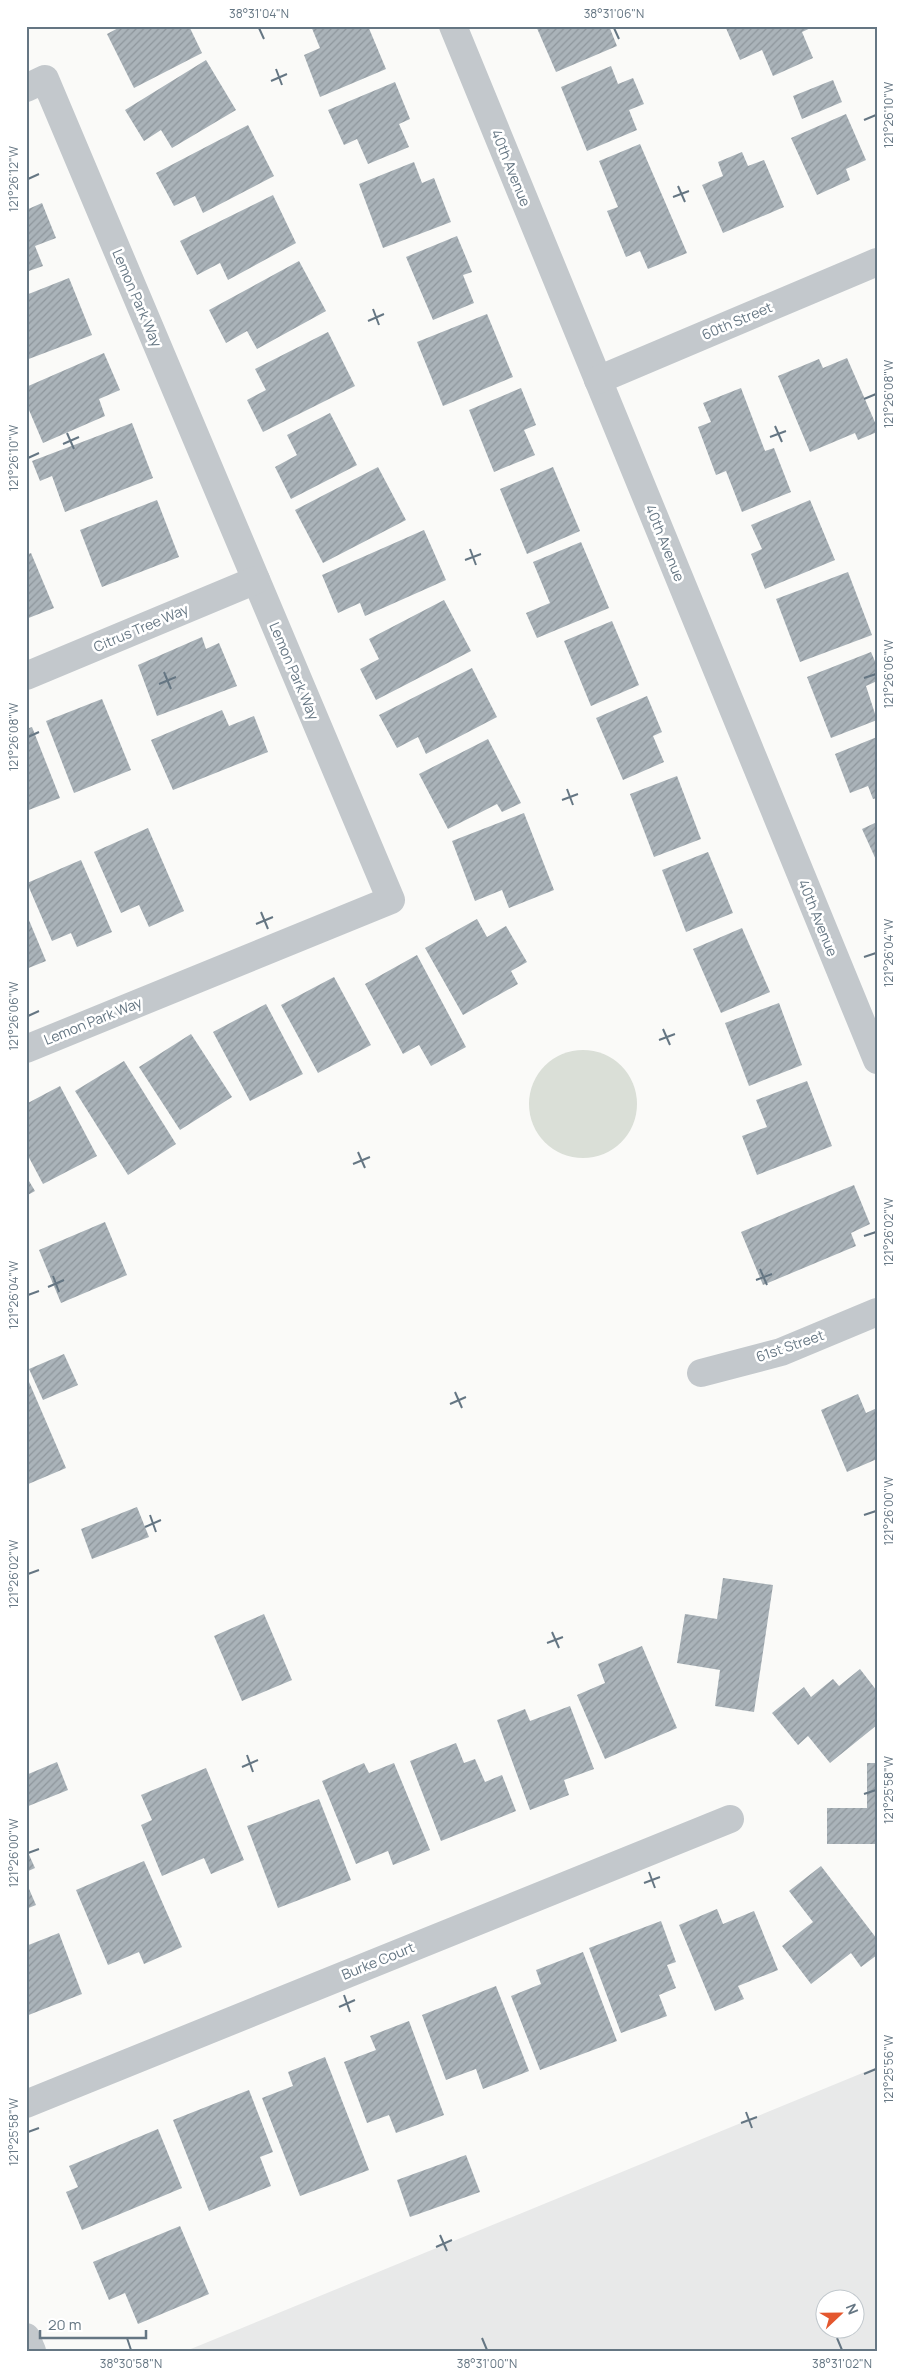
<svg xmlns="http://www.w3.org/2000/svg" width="903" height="2377" viewBox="0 0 903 2377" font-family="Manrope,sans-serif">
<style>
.built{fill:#e8e9e9;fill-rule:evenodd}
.pitch{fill:#dadfd7}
.building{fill:url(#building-hatch)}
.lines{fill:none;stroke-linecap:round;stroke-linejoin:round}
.minor{stroke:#c3c8cc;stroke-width:28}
.ticks{fill:none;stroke:#657683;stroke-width:2}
.labels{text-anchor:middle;stroke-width:5;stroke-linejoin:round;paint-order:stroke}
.street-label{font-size:14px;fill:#657683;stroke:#fff}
.neatline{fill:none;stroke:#657683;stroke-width:2}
.ticks-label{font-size:12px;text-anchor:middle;fill:#657683}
</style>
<defs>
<pattern id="building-hatch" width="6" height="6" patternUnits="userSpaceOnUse" patternTransform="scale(1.25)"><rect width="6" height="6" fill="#aab3b9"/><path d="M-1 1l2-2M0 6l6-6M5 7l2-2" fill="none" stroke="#8e969c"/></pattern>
</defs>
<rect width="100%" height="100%" fill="#fafaf8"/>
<path class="built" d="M877 2067V2351H186ZM826 2300H856V2330H826Z"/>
<circle class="pitch" cx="583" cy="1104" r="54"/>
<g class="building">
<path d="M122 26H189L202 53 134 88 107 34Z"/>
<path d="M311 26H368L386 69 320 97 304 55 320 48Z"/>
<path d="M536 26H609L617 46 556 72Z"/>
<path d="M725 26H815L802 32 813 58 773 76 762 50 740 60Z"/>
<path d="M206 60 236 110 172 148 161 130 144 141 125 110Z"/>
<path d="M611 66 618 84 633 78 644 104 629 110 637 130 587 151 561 87Z"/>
<path d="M833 80 842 102 802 119 793 96Z"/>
<path d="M395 82 410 119 399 124 409 147 368 164 357 139 344 145 328 110Z"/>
<path d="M846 114 866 160 846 169 850 180 817 195 791 138Z"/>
<path d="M248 125 274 176 203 213 195 196 174 206 156 173Z"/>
<path d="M640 144 687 253 648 269 640 251 626 257 607 211 618 207 599 161Z"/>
<path d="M742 152 748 166 764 160 784 207 723 233 702 185 723 176 718 162Z"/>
<path d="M414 162 422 183 434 178 451 222 383 248 359 184Z"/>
<path d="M273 195 296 243 228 280 220 263 197 275 180 241Z"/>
<path d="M42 203 56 238 35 246 43 266 26 272V210Z"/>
<path d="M457 236 472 272 463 275 474 303 433 320 406 257Z"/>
<path d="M299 261 326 311 257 349 247 331 226 343 209 310Z"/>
<path d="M69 278 92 335 26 360V295Z"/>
<path d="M487 314 513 377 443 406 417 342Z"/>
<path d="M328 332 355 386 263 432 247 400 266 390 255 369Z"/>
<path d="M104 353 120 390 99 399 105 416 43 443 26 403V387Z"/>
<path d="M847 358 877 427V432L858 440 855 433 810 452 778 376 819 359 823 368Z"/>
<path d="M521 388 536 425 524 430 535 455 494 472 469 410Z"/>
<path d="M741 388 765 451 774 448 791 492 742 512 726 471 716 475 698 427 711 422 703 403Z"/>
<path d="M330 413 357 465 291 499 275 467 297 455 287 435Z"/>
<path d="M132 423 153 478 65 512 52 476 40 481 32 461Z"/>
<path d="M378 467 406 520 323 563 295 510Z"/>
<path d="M553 467 580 531 527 554 500 489Z"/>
<path d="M157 500 179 557 102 587 80 530Z"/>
<path d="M810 500 835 560 765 589 751 554 762 549 751 525Z"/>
<path d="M424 530 446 580 365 616 360 603 338 613 322 575Z"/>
<path d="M581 542 609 608 537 638 526 613 550 603 533 562Z"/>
<path d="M31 553 54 608 26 619V555Z"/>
<path d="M848 572 872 635 800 662 776 599Z"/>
<path d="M444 600 471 651 376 700 360 669 379 659 369 639Z"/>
<path d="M612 621 639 685 591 706 564 641Z"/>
<path d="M202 637 206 649 219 643 237 686 157 716 138 665Z"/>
<path d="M871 652 877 666V681L866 686 877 720 831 738 807 677Z"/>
<path d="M472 668 497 717 426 754 418 737 397 748 379 715Z"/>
<path d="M647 696 662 732 653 736 664 762 623 780 596 718Z"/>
<path d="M102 699 131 770 74 793 46 721Z"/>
<path d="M222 710 229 726 254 716 268 752 173 790 151 740Z"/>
<path d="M32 727 60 798 26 811V729Z"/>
<path d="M877 737V798L873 799 868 786 850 793 835 754Z"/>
<path d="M488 739 521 803 502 812 497 804 448 829 419 774Z"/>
<path d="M677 776 701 839 654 857 630 794Z"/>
<path d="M524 813 554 890 509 908 502 890 475 901 452 841Z"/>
<path d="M877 822V862L862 829Z"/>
<path d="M148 828 184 911 149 927 139 905 121 913 94 852Z"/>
<path d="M708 852 733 913 686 932 662 870Z"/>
<path d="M81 860 112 932 77 947 71 933 52 941 27 883Z"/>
<path d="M26 913 46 961 26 969Z"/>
<path d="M477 919 487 937 506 926 527 962 511 971 518 984 463 1015 425 948Z"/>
<path d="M742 928 770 992 721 1013 693 949Z"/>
<path d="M417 955 466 1047 431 1066 419 1045 403 1054 365 984Z"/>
<path d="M334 977 371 1045 318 1073 281 1005Z"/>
<path d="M779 1003 802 1065 749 1086 725 1023Z"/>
<path d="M266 1004 303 1074 250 1101 213 1032Z"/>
<path d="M191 1034 232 1097 180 1130 139 1067Z"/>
<path d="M124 1061 176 1144 128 1175 75 1091Z"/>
<path d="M807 1081 832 1146 757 1175 742 1136 767 1127 756 1100Z"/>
<path d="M60 1086 97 1156 43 1184 26 1152V1104Z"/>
<path d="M26 1176 35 1191 26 1196Z"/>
<path d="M854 1185 870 1224 851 1233 856 1246 763 1285 741 1232Z"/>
<path d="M105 1222 127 1275 61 1303 39 1250Z"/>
<path d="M64 1354 78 1385 43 1400 29 1369Z"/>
<path d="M26 1375 66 1468 26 1485Z"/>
<path d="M858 1394 866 1413 877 1408V1459L847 1472 821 1410Z"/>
<path d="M137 1507 149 1537 92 1559 81 1529Z"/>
<path d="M723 1578 773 1585 754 1712 715 1706 720 1670 677 1663 685 1614 717 1619Z"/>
<path d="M264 1614 292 1680 242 1701 214 1636Z"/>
<path d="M642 1646 677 1728 605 1759 577 1695 605 1683 598 1664Z"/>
<path d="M860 1669 877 1691V1725L830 1763 808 1736 798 1745 772 1713 804 1687 811 1697 833 1679 839 1686Z"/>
<path d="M570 1706 594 1769 564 1780 569 1795 530 1810 497 1720 525 1709 530 1721Z"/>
<path d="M456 1743 464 1763 475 1759 485 1782 502 1775 516 1811 441 1841 410 1761Z"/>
<path d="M57 1762 68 1790 26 1807V1775Z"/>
<path d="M364 1763 369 1773 394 1763 430 1850 393 1865 388 1851 356 1864 322 1781Z"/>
<path d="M867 1763H877V1844H827V1808H867Z"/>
<path d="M206 1768 244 1860 211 1874 204 1858 162 1876 141 1825 152 1820 141 1795Z"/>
<path d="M319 1799 351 1880 278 1908 247 1826Z"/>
<path d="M26 1848 35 1868 26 1872Z"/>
<path d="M144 1861 182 1947 144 1964 139 1952 108 1965 76 1890Z"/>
<path d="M821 1866 877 1939V1955L861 1967 851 1953 811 1984 782 1946 813 1922 789 1891Z"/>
<path d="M26 1882 36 1905 26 1909Z"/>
<path d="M717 1909 723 1924 754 1911 778 1970 738 1986 744 1999 715 2011 679 1925Z"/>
<path d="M661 1921 676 1962 667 1965 676 1988 659 1995 667 2016 621 2033 589 1948Z"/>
<path d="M59 1933 82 1994 26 2016V1946Z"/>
<path d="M583 1952 617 2041 540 2070 511 1996 541 1984 536 1970Z"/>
<path d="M496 1986 529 2071 483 2089 476 2069 446 2080 422 2015Z"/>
<path d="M409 2021 444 2115 396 2133 389 2115 367 2123 344 2062 376 2050 370 2036Z"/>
<path d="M325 2057 369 2170 300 2196 262 2098 293 2086 288 2072Z"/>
<path d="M249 2090 273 2152 260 2157 271 2186 209 2211 173 2120Z"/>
<path d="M158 2129 182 2188 82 2230 66 2192 78 2187 69 2166Z"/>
<path d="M466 2155 480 2192 410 2217 397 2180Z"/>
<path d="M180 2226 209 2294 138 2324 125 2293 109 2300 93 2262Z"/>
</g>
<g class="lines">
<g class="minor">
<path d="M453 26 877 1060"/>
<path d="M26 88 45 79 391 900 26 1049"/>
<path d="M598 380 877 262"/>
<path d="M26 676 256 580"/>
<path d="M701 1373 781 1352 877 1312"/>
<path d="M26 2104 730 1819"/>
<path d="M26 2337 32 2351"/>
</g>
</g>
<path class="ticks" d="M259 28 264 39M614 28 619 39M276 69 282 85M271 81 287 74M864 120 876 115M28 179 39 174M678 186 685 202M673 197 689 191M373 309 379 325M368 321 384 314M864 399 876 394M775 426 782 442M67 433 74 449M770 437 786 431M63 444 79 437M28 458 39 453M470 549 476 565M465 560 481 554M164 672 171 689M864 678 876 674M159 684 176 677M28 737 39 732M567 789 573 805M562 800 578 794M261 912 268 929M256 924 273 917M864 957 876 953M28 1016 39 1011M663 1029 670 1045M659 1040 675 1034M358 1152 365 1168M353 1164 370 1157M864 1236 876 1232M760 1269 767 1285M53 1276 59 1292M756 1280 772 1274M48 1287 64 1280M28 1295 39 1291M455 1392 462 1408M450 1404 466 1397M150 1515 156 1532M864 1515 876 1511M145 1527 161 1520M28 1574 39 1570M552 1632 559 1648M547 1643 563 1637M247 1755 253 1772M242 1767 258 1760M864 1794 876 1790M28 1853 39 1849M649 1872 655 1888M644 1883 660 1877M344 1995 350 2012M339 2007 355 2000M864 2074 876 2069M746 2112 752 2128M741 2123 757 2117M28 2132 39 2128M440 2235 447 2251M436 2247 452 2240M127 2338 131 2350M482 2338 487 2350M837 2338 842 2350"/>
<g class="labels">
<g class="street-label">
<text transform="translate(511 168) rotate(68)" y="5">40th Avenue</text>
<text transform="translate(137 298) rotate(67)" y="5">Lemon Park Way</text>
<text transform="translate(737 321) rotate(-23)" y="5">60th Street</text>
<text transform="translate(665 543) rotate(68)" y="5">40th Avenue</text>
<text transform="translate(141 628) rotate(-23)" y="5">Citrus Tree Way</text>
<text transform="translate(294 671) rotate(67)" y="5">Lemon Park Way</text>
<text transform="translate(818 918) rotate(68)" y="5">40th Avenue</text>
<text transform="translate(93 1021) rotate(-22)" y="5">Lemon Park Way</text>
<text transform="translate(790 1346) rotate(-19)" y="5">61st Street</text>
<text transform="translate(378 1961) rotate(-22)" y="5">Burke Court</text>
</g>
</g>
<rect width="903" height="2377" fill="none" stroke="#ffffff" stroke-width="55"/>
<g transform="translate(840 2314) rotate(68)"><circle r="24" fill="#ffffff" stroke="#c1c8cd"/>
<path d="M0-4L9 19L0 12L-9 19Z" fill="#e4572e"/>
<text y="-8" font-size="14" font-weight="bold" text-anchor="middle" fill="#657683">N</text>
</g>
<path d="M40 2330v8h106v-8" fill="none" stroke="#657683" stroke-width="2.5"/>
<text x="48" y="2330" font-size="15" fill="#657683" stroke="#ffffff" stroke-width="4" paint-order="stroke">20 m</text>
<rect x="28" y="28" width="848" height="2322" class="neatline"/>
<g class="ticks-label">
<text x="259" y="18">38°31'04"N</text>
<text x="614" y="18">38°31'06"N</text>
<text transform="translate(889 115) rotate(-90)" y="4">121°26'10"W</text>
<text transform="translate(14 179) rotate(-90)" y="4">121°26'12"W</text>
<text transform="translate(889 394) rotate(-90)" y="4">121°26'08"W</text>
<text transform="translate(14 458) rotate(-90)" y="4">121°26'10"W</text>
<text transform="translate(889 674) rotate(-90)" y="4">121°26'06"W</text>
<text transform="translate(14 737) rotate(-90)" y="4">121°26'08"W</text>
<text transform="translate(889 953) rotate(-90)" y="4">121°26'04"W</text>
<text transform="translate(14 1016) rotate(-90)" y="4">121°26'06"W</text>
<text transform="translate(889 1232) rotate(-90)" y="4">121°26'02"W</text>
<text transform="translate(14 1295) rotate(-90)" y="4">121°26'04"W</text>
<text transform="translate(889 1511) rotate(-90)" y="4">121°26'00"W</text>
<text transform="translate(14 1574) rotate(-90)" y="4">121°26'02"W</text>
<text transform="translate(889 1790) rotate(-90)" y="4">121°25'58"W</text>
<text transform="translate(14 1853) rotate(-90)" y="4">121°26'00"W</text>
<text transform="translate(889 2069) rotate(-90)" y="4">121°25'56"W</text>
<text transform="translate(14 2132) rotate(-90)" y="4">121°25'58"W</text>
<text x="131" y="2368">38°30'58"N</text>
<text x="487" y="2368">38°31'00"N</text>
<text x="842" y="2368">38°31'02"N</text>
</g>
</svg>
